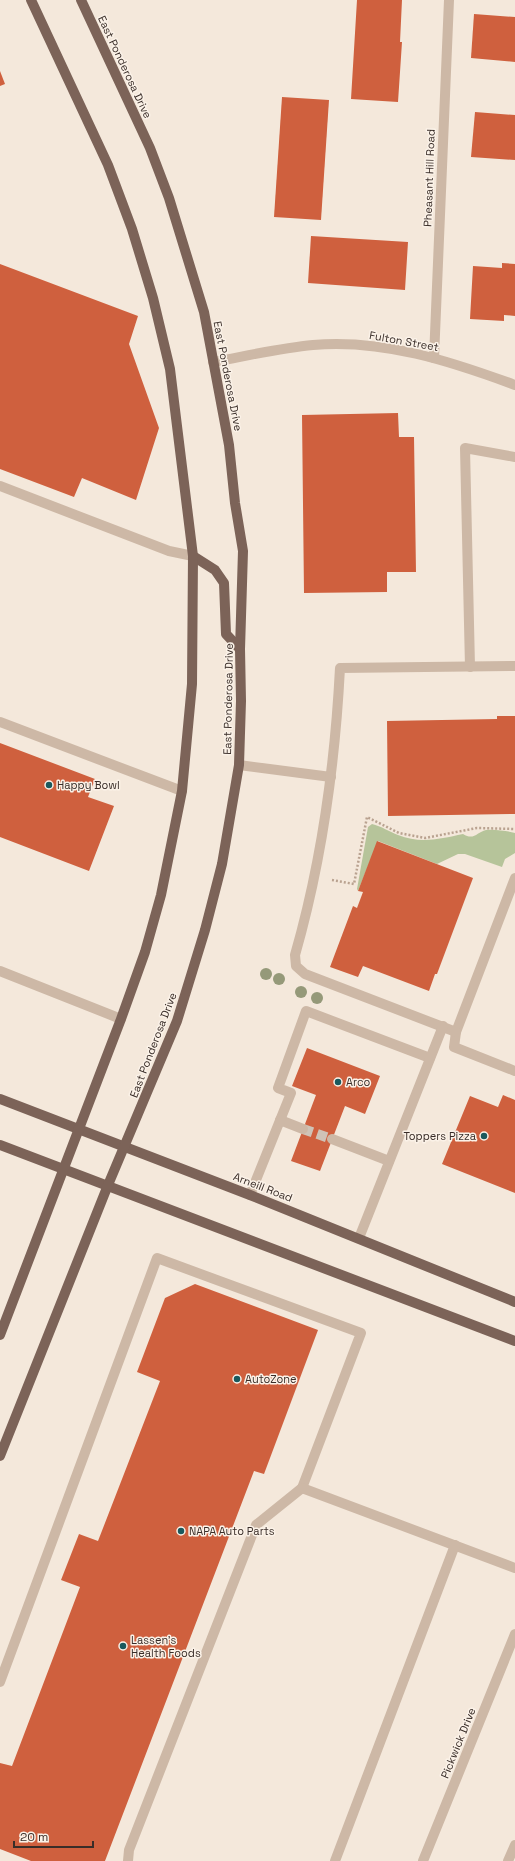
<svg xmlns="http://www.w3.org/2000/svg" width="515" height="1861" viewBox="0 0 515 1861" font-family="'Space Grotesk',sans-serif">
<style>
.green{fill:#b6c49a}
.building{fill:#cf603e}
.lines{fill:none;stroke-linecap:round;stroke-linejoin:round}
.minor-tunnel{stroke:#cfc3b7;stroke-width:10;stroke-dasharray:10 5;stroke-linecap:butt}
.path{stroke:#b9a290;stroke-width:2.5;stroke-dasharray:2 2;stroke-linecap:butt}
.minor{stroke:#cdb8a6;stroke-width:10}
.major{stroke:#7c6358;stroke-width:10}
.tree{fill:#959979}
.poi-dot{fill:#1a595d;stroke:#fbf2e8;stroke-width:1.5}
.labels{text-anchor:middle;stroke-width:3;stroke-linejoin:round;paint-order:stroke}
.street-label{font-size:11px;fill:#392d28;stroke:#fbf2e8}
.poi-label{font-size:11px;fill:#392d28;stroke:#fbf2e8;text-anchor:start}
</style>
<rect width="100%" height="100%" fill="#f4e8db"/>
<path class="green" d="M372 824C381 826 390 832 398 835 420 844 440 839 463 834 474 841 477 832 486 830 495 829 507 831 515 833V853L505 859 502 867 465 854H458L437 864 378 841 358 891 357 889 368 827Z"/>
<g class="building">
<path d="M357 0H402L400 42H402L398 102 351 99Z"/>
<path d="M474 14 515 17V62L471 58Z"/>
<path d="M0 71 5 84 0 86Z"/>
<path d="M282 97 329 100 321 220 274 217Z"/>
<path d="M475 112 515 115V160L471 157Z"/>
<path d="M311 236 408 242 405 290 308 283Z"/>
<path d="M502 263 515 264V316L504 315V321L470 319 473 266 502 268Z"/>
<path d="M0 264 138 316 129 344 159 428 136 500 82 478 74 497 0 469Z"/>
<path d="M398 413 399 437H414L416 572H387V592L304 593 302 415Z"/>
<path d="M497 716H515V814L388 816 387 721 497 719Z"/>
<path d="M0 743 95 779 88 797 114 806 89 871 0 837Z"/>
<path d="M377 841 473 878 437 974H435L429 991 363 966 358 977 330 967 353 906 357 908 363 892 358 891Z"/>
<path d="M307 1048 380 1076 365 1114 345 1106 320 1171 291 1161 316 1095 292 1086Z"/>
<path d="M503 1095 515 1100V1193L442 1164 470 1096 498 1107Z"/>
<path d="M195 1284 318 1330 264 1474 254 1471 105 1861H31L0 1849V1763L12 1766 80 1587 61 1580 79 1534 98 1541 160 1381 137 1372 165 1298Z"/>
</g>
<g class="lines">
<path class="minor-tunnel" d="M303 1129 332 1139"/>
<path class="path" d="M332 880 354 884 367 817 399 833 425 838 477 828 515 829"/>
<g class="minor">
<path d="M434 358 449 0"/>
<path d="M213 362C246 356 280 348 313 345 383 339 450 361 515 385"/>
<path d="M0 486 169 551 193 556"/>
<path d="M470 667 465 448 515 457"/>
<path d="M0 722 182 791"/>
<path d="M239 765 331 777"/>
<path d="M515 878 456 1032 454 1047 515 1071"/>
<path d="M0 971 121 1019"/>
<path d="M456 1032 305 974 296 966 295 955C322 861 335 765 340 668L515 666"/>
<path d="M280 1120 303 1129"/>
<path d="M332 1139 389 1161"/>
<path d="M250 1195 291 1093 278 1088 306 1011 430 1058"/>
<path d="M359 1238 443 1026"/>
<path d="M0 1682 157 1258 361 1333 302 1488"/>
<path d="M128 1861 129 1850 256 1525 302 1488 515 1568"/>
<path d="M335 1861 455 1545"/>
<path d="M423 1861 515 1634"/>
<path d="M508 1861 515 1845"/>
</g>
<g class="major">
<path d="M193 556 215 570 224 583 226 634 240 649"/>
<path d="M0 1099 250 1195 515 1302"/>
<path d="M0 1145 515 1341"/>
<path d="M0 1335 121 1019 145 952 161 895 182 791 192 684 193 556 170 369 153 298 132 229 108 165 31 0"/>
<path d="M0 1456 108 1185 177 1021 205 930 222 864 239 765 241 701 240 649 243 551 235 503 229 445 204 312 169 198 150 148 81 0"/>
</g>
</g>
<g class="tree">
<circle cx="266" cy="974" r="6"/>
<circle cx="279" cy="979" r="6"/>
<circle cx="301" cy="992" r="6"/>
<circle cx="317" cy="998" r="6"/>
</g>
<g class="poi-dot">
<circle cx="49" cy="785" r="4"/>
<circle cx="338" cy="1082" r="4"/>
<circle cx="484" cy="1136" r="4"/>
<circle cx="237" cy="1379" r="4"/>
<circle cx="181" cy="1531" r="4"/>
<circle cx="123" cy="1646" r="4"/>
</g>
<g class="labels">
<g class="street-label">
<text transform="translate(125 67) rotate(65)" y="4">East Ponderosa Drive</text>
<text transform="translate(429 178) rotate(-88)" y="4">Pheasant Hill Road</text>
<text transform="translate(404 341) rotate(10)" y="4">Fulton Street</text>
<text transform="translate(228 376) rotate(79)" y="4">East Ponderosa Drive</text>
<text transform="translate(228 699) rotate(-89)" y="4">East Ponderosa Drive</text>
<text transform="translate(153 1045) rotate(-69)" y="4">East Ponderosa Drive</text>
<text transform="translate(263 1187) rotate(21)" y="4">Arneill Road</text>
<text transform="translate(458 1743) rotate(-68)" y="4">Pickwick Drive</text>
</g>
<g class="poi-label">
<text x="57" y="789">Happy Bowl</text>
<text x="346" y="1086">Arco</text>
<text x="476" y="1140" text-anchor="end">Toppers Pizza</text>
<text x="245" y="1383">AutoZone</text>
<text x="189" y="1535">NAPA Auto Parts</text>
<text x="131" y="1644">Lassen's<tspan x="131" dy="13">Health Foods</tspan></text>
</g>
</g>
<path d="M14 1841v6h79v-6" fill="none" stroke="#392d28" stroke-width="2"/>
<text x="20" y="1841" font-size="12" fill="#392d28" stroke="#fbf2e8" stroke-width="3" paint-order="stroke">20 m</text>
</svg>
